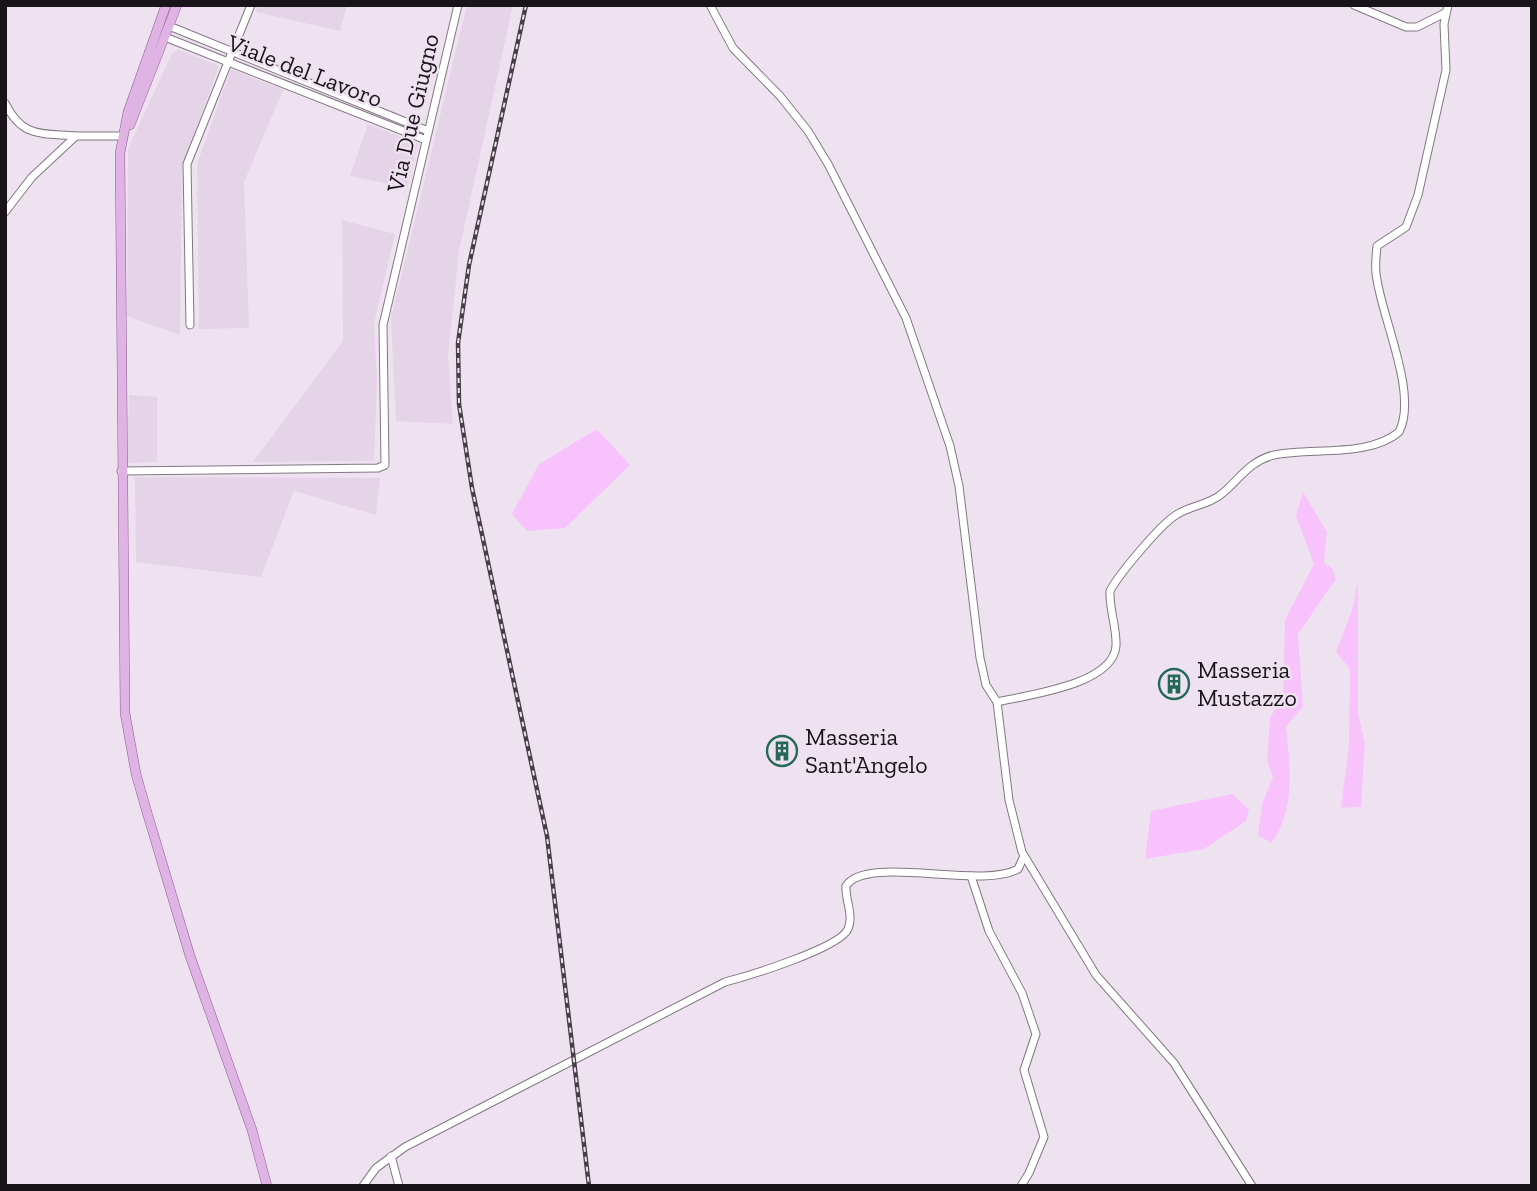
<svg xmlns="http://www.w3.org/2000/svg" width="1537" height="1191" viewBox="0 0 1537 1191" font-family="'Zilla Slab',serif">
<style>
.built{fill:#e5d3e7}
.green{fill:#f8c3fc}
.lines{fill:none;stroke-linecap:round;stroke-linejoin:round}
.minor-casing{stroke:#827783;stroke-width:9}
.major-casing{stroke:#8b5a90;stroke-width:10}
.minor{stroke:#fff;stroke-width:7}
.major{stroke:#dfb3e3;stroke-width:9}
.rail-casing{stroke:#453f46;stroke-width:4.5}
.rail{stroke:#efe2f0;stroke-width:2;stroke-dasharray:5;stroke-linecap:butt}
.labels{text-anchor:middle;stroke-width:5;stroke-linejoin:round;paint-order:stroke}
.street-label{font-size:24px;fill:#181419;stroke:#efe2f0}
.poi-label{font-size:24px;fill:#181419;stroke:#efe2f0;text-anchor:start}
</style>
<rect width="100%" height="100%" fill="#efe2f0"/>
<g class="built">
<path d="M258 5H347L340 31 256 12Z"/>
<path d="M467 5H513L459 251 448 356 453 424 396 421 391 318Z"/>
<path d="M179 50 219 66 182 167 180 335 127 316 128 149 172 53Z"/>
<path d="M231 69 283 90 244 182 249 328 199 329 197 164Z"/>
<path d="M368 124 418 143 407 188 350 176Z"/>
<path d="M342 220 395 234 374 324 377 381 374 461 253 462 343 341Z"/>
<path d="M129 395 157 397V462L127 463Z"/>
<path d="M135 477 380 478 376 515 294 491 261 577 136 562Z"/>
</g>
<g class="green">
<path d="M597 429 630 465 565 528 527 531 512 514 539 464Z"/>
<path d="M1303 492 1327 532 1324 563 1332 568 1336 579 1298 634 1303 706 1286 727C1290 764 1296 812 1271 843L1258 835 1262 804 1273 777 1267 760 1270 718 1283 695 1285 620 1314 564 1296 516Z"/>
<path d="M1358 580V713L1365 744 1361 807 1341 808 1349 745 1350 669 1336 652 1353 608Z"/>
<path d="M1232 794 1249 809 1246 821 1204 849 1145 859 1151 811Z"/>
</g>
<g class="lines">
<g class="minor-casing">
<g id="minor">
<path d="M710 5 733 48 780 96 808 131 828 164 906 318 950 446 959 486 980 658 986 685 997 702 1009 800 1022 852 1096 975 1174 1063 1252 1186"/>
<path d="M1354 5 1406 27H1417L1445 13"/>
<path d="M174 28 428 131"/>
<path d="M170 39 426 140"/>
<path d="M5 103C22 138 41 133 76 136"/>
<path d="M5 212 32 177 76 136H123"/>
<path d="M190 325 187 164 251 5"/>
<path d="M121 471 378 468 385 465 383 325 458 5"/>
<path d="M997 702C1027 695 1113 685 1116 646 1117 628 1109 609 1110 591 1119 574 1160 525 1176 515 1191 505 1210 505 1224 492 1241 477 1250 461 1274 455 1311 447 1368 458 1399 432 1419 393 1380 315 1376 273 1375 264 1376 255 1377 246L1406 227 1418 195 1446 70 1444 24 1448 5"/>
<path d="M971 876 989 931 1022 993 1036 1034 1024 1070 1044 1137 1029 1173 1021 1186"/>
<path d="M391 1156 399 1186"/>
<path d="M363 1186 376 1168 405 1147 725 982C748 976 840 948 848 929 854 915 845 900 846 886 866 854 981 890 1018 869L1024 856"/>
</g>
</g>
<g class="major-casing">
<g id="major">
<path d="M166 5 128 112 120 153 125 713 136 774 146 809 190 956 252 1130 267 1186"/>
<path d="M130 125 177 5"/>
</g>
</g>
<use href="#minor" class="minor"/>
<use href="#major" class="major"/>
<g class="rail-casing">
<path id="rail" d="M526 5 469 265 458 343 459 404 472 488 547 836 589 1186"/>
</g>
<use href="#rail" class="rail"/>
</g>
<defs>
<g id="building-ring" transform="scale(1.575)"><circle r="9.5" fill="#efe2f0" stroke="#246859" stroke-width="1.5"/><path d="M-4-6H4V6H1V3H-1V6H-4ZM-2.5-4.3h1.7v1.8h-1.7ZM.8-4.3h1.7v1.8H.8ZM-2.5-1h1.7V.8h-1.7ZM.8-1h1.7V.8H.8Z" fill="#246859"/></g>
</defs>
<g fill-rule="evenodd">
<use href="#building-ring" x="1174" y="684"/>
<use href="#building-ring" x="782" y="751"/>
</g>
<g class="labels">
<g class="street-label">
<text transform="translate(305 71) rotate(21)" y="8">Viale del Lavoro</text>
<text transform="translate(413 113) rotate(-77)" y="8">Via Due Giugno</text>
</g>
<g class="poi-label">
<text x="1197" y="678">Masseria<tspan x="1197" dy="28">Mustazzo</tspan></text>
<text x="805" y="745">Masseria<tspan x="805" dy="28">Sant'Angelo</tspan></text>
</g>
</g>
<rect width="1537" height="1191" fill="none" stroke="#181419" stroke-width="14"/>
</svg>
